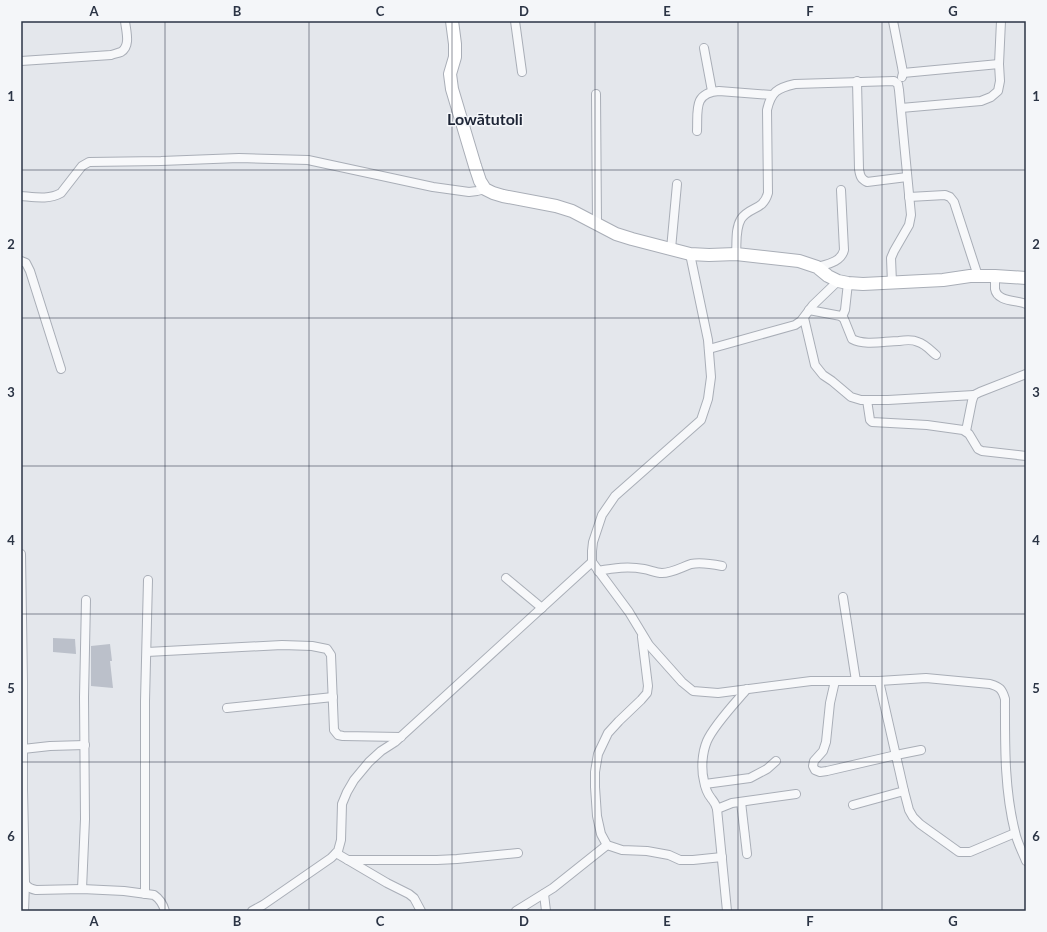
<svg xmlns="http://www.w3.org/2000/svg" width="1047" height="932" viewBox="0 0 1047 932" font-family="Lato,sans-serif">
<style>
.building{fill:#bbc0ca}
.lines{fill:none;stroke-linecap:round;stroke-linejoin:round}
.street-casing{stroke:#a9aeb7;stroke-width:10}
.secondary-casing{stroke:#a9aeb7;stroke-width:14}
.street{stroke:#f7f8fa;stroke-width:8}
.secondary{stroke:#fff;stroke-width:12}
.grid{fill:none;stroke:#2b3445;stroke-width:1;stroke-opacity:0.55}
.labels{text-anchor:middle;stroke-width:3;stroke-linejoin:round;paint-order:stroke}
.district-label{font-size:16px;font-weight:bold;fill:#1d2536;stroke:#f4f6f9}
.neatline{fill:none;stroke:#2b3445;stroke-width:1.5}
.grid-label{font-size:13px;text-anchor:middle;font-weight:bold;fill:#2b3445}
</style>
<rect width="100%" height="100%" fill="#e4e7ec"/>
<g class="building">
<path d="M53 638 75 639 76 654 53 652Z"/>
<path d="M110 644 112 661H110L113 688 91 686V646Z"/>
</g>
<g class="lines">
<g class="street-casing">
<g id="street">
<path d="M515 21 522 72"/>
<path d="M893 21 902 67 903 73 902 77"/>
<path d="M704 48 712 91"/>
<path d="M21 61 111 55C114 54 118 53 121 52 131 46 126 31 125 21"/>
<path d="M903 73 999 64"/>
<path d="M857 81 859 169C860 176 861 179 867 182L907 177"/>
<path d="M596 94 597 223"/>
<path d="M901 108 981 101 991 97 998 91 1000 81 999 64 1001 21"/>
<path d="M697 131C698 110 693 93 719 91L772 95"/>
<path d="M21 196C34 197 49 200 61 193L82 166 89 162 161 161 239 158 308 160 433 187 469 192 477 191 485 189"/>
<path d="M909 197 945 195 950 197 954 202 978 276"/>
<path d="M671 249 677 184"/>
<path d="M690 254 708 340 711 377 708 399 701 420 615 496 602 515 593 542 592 551V562L629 612 649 645 682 682 693 691 718 693 811 681H879L926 678 990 684C1000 687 1002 689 1005 699 1005 743 1004 788 1015 832 1017 842 1022 851 1026 861"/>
<path d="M736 254C737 243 735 229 741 219 750 206 763 211 768 193L767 110C771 92 777 88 795 84L894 81 898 84 899 90 911 215 909 225 894 251 891 258 892 283"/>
<path d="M21 261 26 263 30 271 61 369"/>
<path d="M817 267C828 264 841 262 844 250L841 190"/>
<path d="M995 276C995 280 995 285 995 289 997 302 1017 300 1026 304"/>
<path d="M809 310 841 316 844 319 852 339C865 346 885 341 899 341 905 340 912 339 918 342 925 344 930 350 936 355"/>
<path d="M842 317 845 310 848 283"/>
<path d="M804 318 815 365 823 375 832 381 851 397 861 400H888L974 395"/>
<path d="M709 349 795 325 801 321 813 305 838 281"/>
<path d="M867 400 870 420 872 422 927 425 963 430 969 434 978 449 982 451 1026 456"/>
<path d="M966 431 972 401 974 395 980 392 1026 374"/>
<path d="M21 554 23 682V749L50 746 85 745"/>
<path d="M598 571C614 568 628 566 644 569 650 570 656 573 662 573 672 573 682 567 691 564 701 562 712 564 722 566"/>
<path d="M506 578 542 608"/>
<path d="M843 597 856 681"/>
<path d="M642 637 648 686 647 693 641 700 619 721 608 733 598 754 595 772V787L597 816 601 834 607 845 622 850 647 851 669 855 680 860H693L722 857"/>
<path d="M147 652 282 645 312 646 327 649 331 655 334 730 338 735 343 736 401 737"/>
<path d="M835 681 830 703 826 742 823 751 814 761 813 766 815 770 820 772 827 771 896 755 921 750"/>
<path d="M227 708 333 697"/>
<path d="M21 749H23V790L25 883C27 887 31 889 36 890L82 889 124 891 154 895C160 899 163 904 165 911"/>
<path d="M705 784 750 778 767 769 776 761"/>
<path d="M904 791 909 810 913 817 920 824 959 852H970L1015 833"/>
<path d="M741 802 747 854"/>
<path d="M853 805 904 791 879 681"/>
<path d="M717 809 732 803 796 794"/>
<path d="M336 853 387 883 409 894 414 898 421 911"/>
<path d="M348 860H437L457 859 518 853"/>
<path d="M82 889 85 819 84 697 86 600"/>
<path d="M145 894V701L148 580"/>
<path d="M544 894 546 911"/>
<path d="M24 911 25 883"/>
<path d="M252 911 263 905 331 858 338 851 341 840 342 804 347 792 354 780 369 762 381 751 395 742 592 562"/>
<path d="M516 911 553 888 607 845"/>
<path d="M727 911 717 809C716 804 714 802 711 798 707 793 705 787 704 781 701 769 702 753 707 741 714 725 735 703 747 689"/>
</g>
</g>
<g class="secondary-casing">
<path id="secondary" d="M452 21 455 44V57L450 74 452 89 475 166 480 181 485 189 493 193 503 196 556 206 572 211 616 234 632 239 690 254 709 255 736 254 799 261 817 267 828 276 838 281 848 283 863 284 943 280 970 276H995L1026 278"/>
</g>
<use href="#street" class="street"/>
<use href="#secondary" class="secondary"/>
</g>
<path class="grid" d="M165 21V911M309 21V911M452 21V911M595 21V911M738 21V911M882 21V911M21 170H1026M21 318H1026M21 466H1026M21 614H1026M21 762H1026"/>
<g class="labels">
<g class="district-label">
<text x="485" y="125">Lowātutoli</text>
</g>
</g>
<rect width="1047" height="932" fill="none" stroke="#f4f6f9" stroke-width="44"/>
<rect x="22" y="22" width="1003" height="888" class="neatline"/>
<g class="grid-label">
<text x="94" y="16">A</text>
<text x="237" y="16">B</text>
<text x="380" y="16">C</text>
<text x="524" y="16">D</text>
<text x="667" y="16">E</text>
<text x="810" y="16">F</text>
<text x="953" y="16">G</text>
<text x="11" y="101">1</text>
<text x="1036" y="101">1</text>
<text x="11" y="249">2</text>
<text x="1036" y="249">2</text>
<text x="11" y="397">3</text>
<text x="1036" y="397">3</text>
<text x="11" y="545">4</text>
<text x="1036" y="545">4</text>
<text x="11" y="693">5</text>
<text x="1036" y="693">5</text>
<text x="11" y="841">6</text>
<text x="1036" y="841">6</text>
<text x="94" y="926">A</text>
<text x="237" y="926">B</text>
<text x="380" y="926">C</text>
<text x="524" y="926">D</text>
<text x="667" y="926">E</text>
<text x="810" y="926">F</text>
<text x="953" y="926">G</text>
</g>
</svg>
